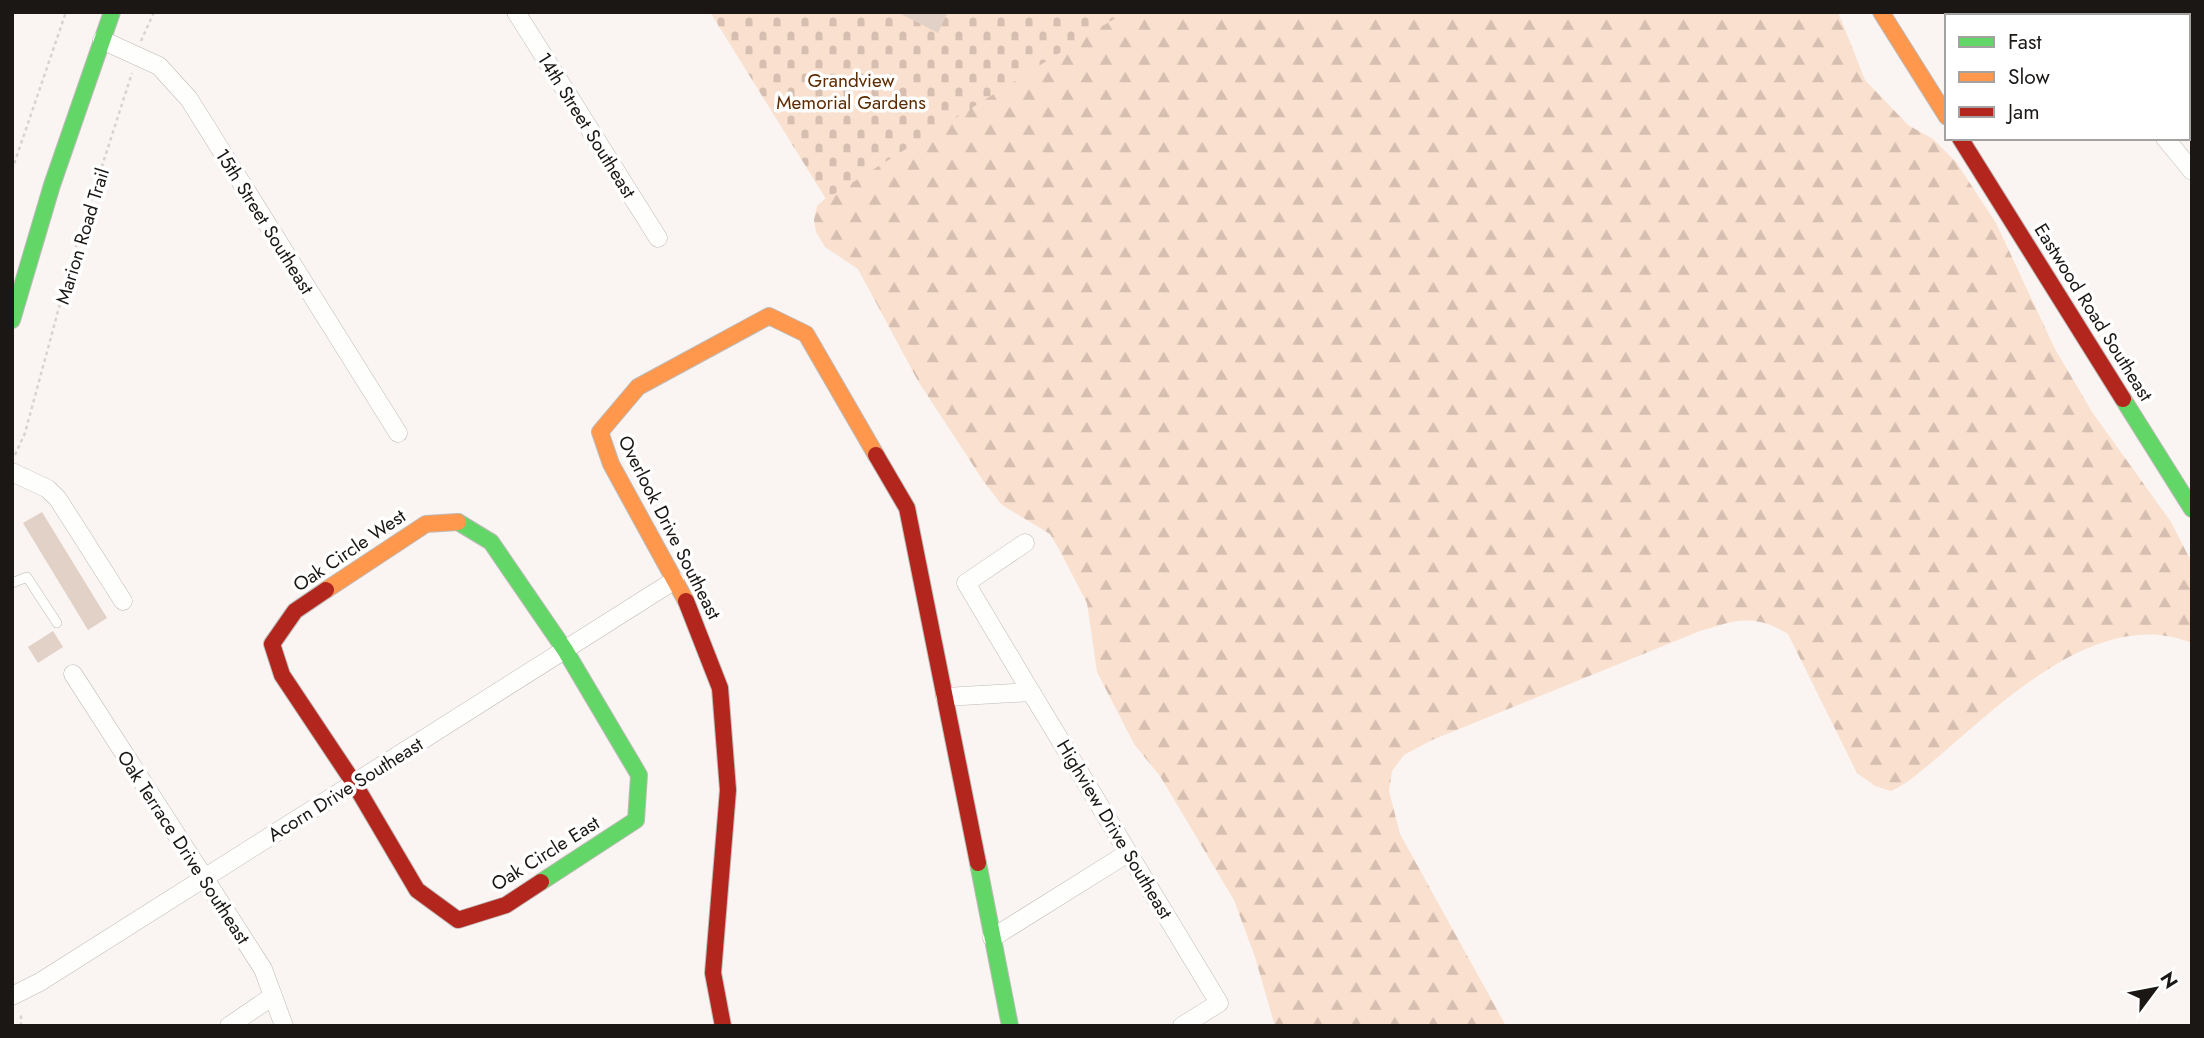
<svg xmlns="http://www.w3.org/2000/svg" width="2204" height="1038" viewBox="0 0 2204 1038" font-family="Jost,sans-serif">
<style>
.forest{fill:url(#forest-firs)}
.cemetery{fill:url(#cemetery-stones)}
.building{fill:#e2d1c6}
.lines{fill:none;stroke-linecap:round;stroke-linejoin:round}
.lane-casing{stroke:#bebab8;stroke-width:10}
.street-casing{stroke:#bebab8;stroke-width:19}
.fast-casing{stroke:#bebab8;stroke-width:18}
.slow-casing{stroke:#bebab8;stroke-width:18}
.jam-casing{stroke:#bebab8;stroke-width:18}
.path{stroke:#d5d4d3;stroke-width:2.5;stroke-dasharray:3.5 3.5;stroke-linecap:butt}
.lane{stroke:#fefefd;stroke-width:9}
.street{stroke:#fefefd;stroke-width:18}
.fast{stroke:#63d668;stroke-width:16}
.slow{stroke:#ff974d;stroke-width:16}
.jam{stroke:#b3261e;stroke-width:16}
.labels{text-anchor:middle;stroke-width:7;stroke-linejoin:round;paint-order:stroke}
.park-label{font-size:19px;fill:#5d2c01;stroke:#fff}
.street-label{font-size:19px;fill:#1a1715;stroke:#fff}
</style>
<defs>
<pattern id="forest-firs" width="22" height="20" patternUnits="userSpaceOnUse" patternTransform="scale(1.75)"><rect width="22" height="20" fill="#fae0ce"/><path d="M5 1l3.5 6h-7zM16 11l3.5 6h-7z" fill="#d6bfb0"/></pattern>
<pattern id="cemetery-stones" width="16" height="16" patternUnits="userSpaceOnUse" patternTransform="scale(1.75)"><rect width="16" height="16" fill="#fae0ce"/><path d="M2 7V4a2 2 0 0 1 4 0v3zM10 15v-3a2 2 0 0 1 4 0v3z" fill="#d6bfb0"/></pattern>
</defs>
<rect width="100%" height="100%" fill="#faf5f2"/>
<path class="forest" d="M1034 12H1838L1865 80 1908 125 1933 139 1956 162 1996 223 2055 349 2092 412 2171 522 2192 563V643C2099 605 2002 703 1938 757 1922 770 1909 783 1891 791L1875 786 1857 773 1788 634C1754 613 1736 620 1700 631L1432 740 1404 755 1392 771 1389 791 1400 834 1506 1026H1275L1255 957 1234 900 1160 776 1134 744 1097 672 1087 603 1060 551 1050 534 1002 505 984 482 918 381 858 269 825 247 816 232 814 220 817 206Z"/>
<path class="cemetery" d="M710 12H1125L826 199Z"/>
<g class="building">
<path d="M897 12H948L938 33Z"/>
<path d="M42 512 107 618 88 630 23 523Z"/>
<path d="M53 631 63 647 38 663 28 647Z"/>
</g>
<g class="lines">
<g class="lane-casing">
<path id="lane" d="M12 583 27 577 57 623"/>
</g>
<g class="street-casing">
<g id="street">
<path d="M516 12 658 238"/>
<path d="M2090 12 2091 16"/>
<path d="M102 40 159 66 189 99 398 433"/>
<path d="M2188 91 2192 88"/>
<path d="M2165 138 2192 171"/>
<path d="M12 472 48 489 58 499 123 601"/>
<path d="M1025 543 966 583 1031 692"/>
<path d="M73 674 263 969 284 1026"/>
<path d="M945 697 1031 692 1219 1003 1182 1026"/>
<path d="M992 938 1128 853"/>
<path d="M12 996 40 982 675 580"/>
<path d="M229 1026 273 996"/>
</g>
</g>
<g class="fast-casing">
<g id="fast">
<path d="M12 320 52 185 112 12"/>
<path d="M2123 399 2192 509"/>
<path d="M458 522 491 542 565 650 639 775 636 820 541 882"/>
<path d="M978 863 1010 1026"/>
</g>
</g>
<g class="slow-casing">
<g id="slow">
<path d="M1881 12 1947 117"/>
<path d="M326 590 426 524 458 522"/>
<path d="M686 601 611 464 600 432 638 387 769 316 806 334 876 455"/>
</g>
</g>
<g class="jam-casing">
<g id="jam">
<path d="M1960 138 2123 399"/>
<path d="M876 455 907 508 978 863"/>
<path d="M326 590 295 611 272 644 282 675 354 783 417 890 458 920 506 905 541 882"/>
<path d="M686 601 720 688 728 790 713 973 723 1026"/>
</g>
</g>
<g class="path">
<path d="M141 41 154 12"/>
<path d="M12 170 66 12"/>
<path d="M15 455 25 433 73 256 132 73"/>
<path d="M21 1026V1012"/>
</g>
<use href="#lane" class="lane"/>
<use href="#street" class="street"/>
<use href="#fast" class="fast"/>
<use href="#slow" class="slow"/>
<use href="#jam" class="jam"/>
</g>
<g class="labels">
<g class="park-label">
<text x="851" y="87">Grandview<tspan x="851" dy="22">Memorial Gardens</tspan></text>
</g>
<g class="street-label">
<text transform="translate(587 125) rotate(58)" y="7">14th Street Southeast</text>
<text transform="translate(265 221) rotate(58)" y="7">15th Street Southeast</text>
<text transform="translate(82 236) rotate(-73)" y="7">Marion Road Trail</text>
<text transform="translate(2094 312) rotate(58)" y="7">Eastwood Road Southeast</text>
<text transform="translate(670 527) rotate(63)" y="7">Overlook Drive Southeast</text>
<text transform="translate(349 550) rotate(-34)" y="7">Oak Circle West</text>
<text transform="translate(345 789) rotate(-32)" y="7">Acorn Drive Southeast</text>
<text transform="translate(1115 829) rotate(59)" y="7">Highview Drive Southeast</text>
<text transform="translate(184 847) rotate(57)" y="7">Oak Terrace Drive Southeast</text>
<text transform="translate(545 853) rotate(-32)" y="7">Oak Circle East</text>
</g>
</g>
<rect width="2204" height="1038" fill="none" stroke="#1a1715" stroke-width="28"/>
<rect x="1945" y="14" width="245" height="126" fill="#ffffff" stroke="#a3a2a1" stroke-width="2"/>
<rect x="1959" y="37" width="35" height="10" fill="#63d668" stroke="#a3a2a1" stroke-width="2"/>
<text x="2008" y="49" font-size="21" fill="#1a1715">Fast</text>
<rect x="1959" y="72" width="35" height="10" fill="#ff974d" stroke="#a3a2a1" stroke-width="2"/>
<text x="2008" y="84" font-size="21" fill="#1a1715">Slow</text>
<rect x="1959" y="107" width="35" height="10" fill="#b3261e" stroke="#a3a2a1" stroke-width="2"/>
<text x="2008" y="119" font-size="21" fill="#1a1715">Jam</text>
<g transform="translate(2155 989) rotate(58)" stroke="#ffffff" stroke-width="5" paint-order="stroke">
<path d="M0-5L12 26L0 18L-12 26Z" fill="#1a1715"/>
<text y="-10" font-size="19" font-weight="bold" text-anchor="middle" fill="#1a1715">N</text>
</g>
</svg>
